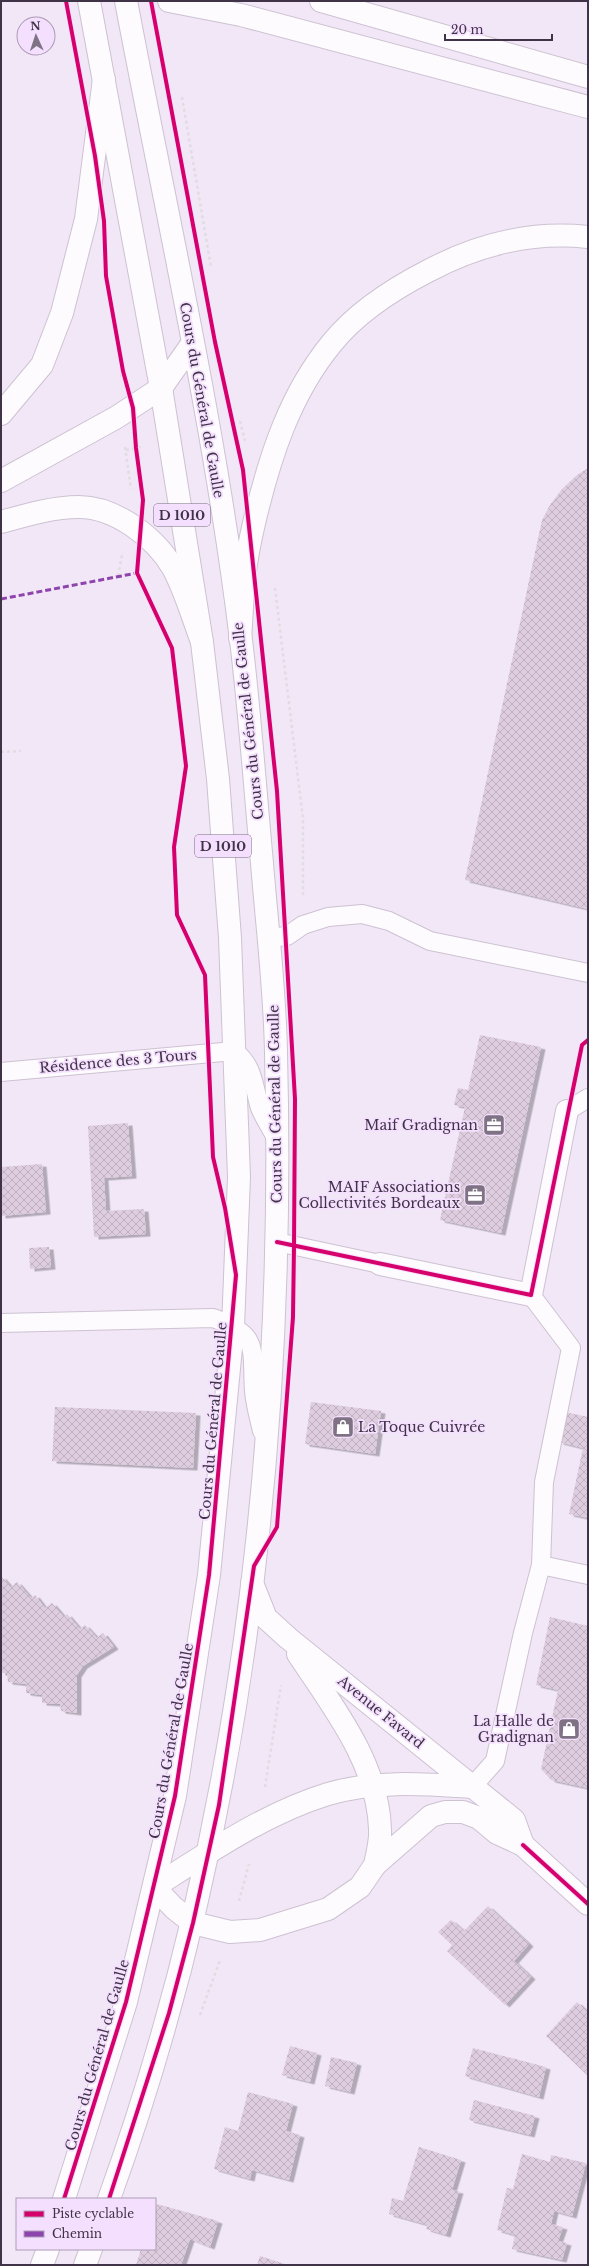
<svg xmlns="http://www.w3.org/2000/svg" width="589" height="2266" viewBox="0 0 589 2266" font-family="'Libre Baskerville',serif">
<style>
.building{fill:url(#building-cross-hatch);filter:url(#shadow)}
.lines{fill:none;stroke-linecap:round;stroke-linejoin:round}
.lane-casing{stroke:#cdc2d2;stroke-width:20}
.street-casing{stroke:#cdc2d2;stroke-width:24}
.secondary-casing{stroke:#cdc2d2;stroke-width:24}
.primary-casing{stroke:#cdc2d2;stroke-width:24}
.highway-casing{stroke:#cdc2d2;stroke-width:24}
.path{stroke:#e0dce2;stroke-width:2.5;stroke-dasharray:3 3;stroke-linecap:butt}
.lane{stroke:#fdfbfe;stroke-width:18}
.street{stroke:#fdfbfe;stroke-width:22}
.secondary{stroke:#fdfbfe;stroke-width:22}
.primary{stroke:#fdfbfe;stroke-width:22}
.highway{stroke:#fdfbfe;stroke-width:22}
.quiet{stroke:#8e44ad;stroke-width:3;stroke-dasharray:6 3;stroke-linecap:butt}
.cycleway-casing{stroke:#f4e0fe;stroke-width:6}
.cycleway{stroke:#d6006c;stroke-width:4}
.labels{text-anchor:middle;stroke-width:3.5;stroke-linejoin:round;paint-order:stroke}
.shield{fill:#f4e0fe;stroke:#77677e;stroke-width:1}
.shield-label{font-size:13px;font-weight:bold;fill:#413347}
.street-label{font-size:14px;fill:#413347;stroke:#f4e0fe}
.poi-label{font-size:14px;fill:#413347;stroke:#f4e0fe;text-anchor:end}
</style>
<defs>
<pattern id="building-cross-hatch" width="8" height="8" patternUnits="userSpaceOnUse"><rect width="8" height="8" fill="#decdde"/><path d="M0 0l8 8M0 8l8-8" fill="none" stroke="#c0b0c0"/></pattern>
<filter id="shadow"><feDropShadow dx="4.5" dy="2.5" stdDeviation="0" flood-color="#0004"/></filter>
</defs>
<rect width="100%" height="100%" fill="#f2e7f7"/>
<g class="building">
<path d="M588 468V909L465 880 542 520 550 505 562 489 577 475Z"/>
<path d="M480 1035 541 1047 501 1233 440 1220 465 1107 454 1105 458 1088 468 1090Z"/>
<path d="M128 1123 132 1176 104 1178 106 1211 144 1209 146 1234 94 1237 88 1126Z"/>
<path d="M42 1164 46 1212 1 1216V1167Z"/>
<path d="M49 1247 51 1267 30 1269 29 1248Z"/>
<path d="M311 1402 381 1411 375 1454 305 1444Z"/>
<path d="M55 1407 196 1413 193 1468 52 1461Z"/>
<path d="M565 1412 588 1417V1518L569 1514 583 1448 559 1442Z"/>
<path d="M1 1576 11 1587 17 1582 31 1598 35 1595 45 1608 52 1603 64 1617 67 1614 80 1629 85 1625 97 1638 103 1633 114 1647 83 1666 77 1675V1713L61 1711 60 1704 42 1703V1695L26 1693V1684L8 1682 7 1673H1Z"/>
<path d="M550 1617 588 1626V1788L551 1780 541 1769 558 1690 536 1685Z"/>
<path d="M488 1906 529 1944 514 1961 531 1977 505 2005 447 1951 452 1945 438 1932 451 1920 464 1931Z"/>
<path d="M577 2002 588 2013V2076L546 2036Z"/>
<path d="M290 2046 317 2053 310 2082 282 2075Z"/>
<path d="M473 2048 546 2067 539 2097 465 2076Z"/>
<path d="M331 2057 357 2063 350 2092 325 2086Z"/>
<path d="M248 2092 293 2104 286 2131 300 2135 289 2180 252 2170 250 2179 214 2169 225 2127 238 2131Z"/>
<path d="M474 2100 535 2116 530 2135 469 2120Z"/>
<path d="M419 2147 461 2160 452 2190 459 2191 446 2235 426 2229 428 2225 389 2214 392 2198 403 2201Z"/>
<path d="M522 2154 550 2162 551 2155 586 2163 572 2216 554 2211 551 2224 563 2227 558 2241 567 2243 562 2260 512 2249 515 2235 497 2230 507 2188 513 2189Z"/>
<path d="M157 2204 218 2221 210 2247 190 2239 181 2265H136L141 2249H155V2210Z"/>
<path d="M260 2256 288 2265H257Z"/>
</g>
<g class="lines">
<g class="lane-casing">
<g id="lane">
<path d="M268 938 287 936 303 925 328 917 362 914 389 921 430 941 588 973"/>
<path d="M1 1072 234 1051C254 1066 253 1085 260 1108 264 1118 271 1128 276 1138"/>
<path d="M567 1111 588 1098"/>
<path d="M277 1242 380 1264"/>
<path d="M531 1295 571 1348 544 1482 541 1565"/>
<path d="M1 1323 213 1318C261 1335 251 1349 254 1391 255 1404 259 1418 262 1431"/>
<path d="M472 1787 495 1761 523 1633 541 1565 588 1575"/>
</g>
</g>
<g class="street-casing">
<path id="street" d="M380 1264 531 1295 567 1111"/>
</g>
<g class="secondary-casing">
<g id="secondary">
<path d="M252 1583 266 1618 288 1638 514 1820 523 1845"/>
<path d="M298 1654C333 1707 378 1763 380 1829 381 1841 377 1854 375 1865"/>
<path d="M472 1787C425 1784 375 1780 328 1794 266 1813 209 1852 154 1887L174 1908 193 1923 230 1932 260 1930 328 1909 360 1887 375 1865 431 1816 445 1812H463L479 1818 497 1833 523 1845 588 1904"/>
</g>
</g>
<g class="primary-casing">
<g id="primary">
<path d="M64 2199 126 2002 175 1796 209 1575 233 1327 239 1177 230 938 218 779 202 642 161 388 89 1"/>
<path d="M109 2199C241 1835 286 1439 276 1053 275 990 267 926 262 863 255 789 250 714 241 640 215 425 166 213 126 1"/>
<path d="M42 2265 48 2249"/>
<path d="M85 2265 91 2249"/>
</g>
</g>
<g class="highway-casing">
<g id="highway">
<path d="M169 1 241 15 588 107"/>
<path d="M321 1 588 77"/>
<path d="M1 414 42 365 62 313 86 219 104 79"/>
<path d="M1 481 117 417 161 388 192 344"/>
<path d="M1 522C26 515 53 507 79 507 115 507 155 537 173 568 185 590 193 618 202 642"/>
<path d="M240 638C242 616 242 594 245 572 247 554 251 536 255 519 270 456 290 394 332 343 357 312 393 289 428 271 477 245 532 231 588 237"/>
</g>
</g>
<g class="path">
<path d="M182 97 211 267"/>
<path d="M121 377 123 371"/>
<path d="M240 421 245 441"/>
<path d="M125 447 131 489"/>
<path d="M126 450 141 447"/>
<path d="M118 576 122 555"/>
<path d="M275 588 303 819V895"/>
<path d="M1 752 21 751"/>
<path d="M265 1787 281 1685"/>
<path d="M239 1901 249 1864"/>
<path d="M200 2015 220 1960"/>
</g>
<use href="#lane" class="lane"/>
<use href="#street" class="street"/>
<use href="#secondary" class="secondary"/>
<use href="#primary" class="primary"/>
<use href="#highway" class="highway"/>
<path class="quiet" d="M1 599 137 573"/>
<g class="cycleway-casing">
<g id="cycleway">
<path d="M277 1242 531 1295 582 1045 588 1040"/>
<path d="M523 1845 588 1904"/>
<path d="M64 2199 126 2002 175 1796 209 1575 236 1275 225 1208 213 1157 205 975 177 915 174 847 186 766 172 648 137 573 143 500 136 448 133 408 123 371 106 276 104 221 95 156 66 1"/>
<path d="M109 2199 169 2013 193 1923 219 1805 254 1566 277 1527 293 1317 294 1246 295 1099 277 791 243 470 215 342 151 1"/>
</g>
</g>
<use href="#cycleway" class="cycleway"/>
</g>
<defs>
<g id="office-square" transform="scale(1.15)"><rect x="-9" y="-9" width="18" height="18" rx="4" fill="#7f7285" stroke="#f4e0fe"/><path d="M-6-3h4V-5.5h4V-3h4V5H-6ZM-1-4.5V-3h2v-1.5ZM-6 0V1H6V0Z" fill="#fff"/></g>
<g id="shop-square" transform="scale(1.15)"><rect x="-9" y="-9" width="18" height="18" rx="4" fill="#7f7285" stroke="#f4e0fe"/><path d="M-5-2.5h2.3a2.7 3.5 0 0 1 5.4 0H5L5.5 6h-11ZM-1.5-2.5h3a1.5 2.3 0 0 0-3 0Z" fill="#fff"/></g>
</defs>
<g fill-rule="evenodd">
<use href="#office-square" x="494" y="1125"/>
<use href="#office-square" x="475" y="1195"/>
<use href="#shop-square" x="343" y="1427"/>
<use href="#shop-square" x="569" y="1729"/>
</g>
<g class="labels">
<g class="shield">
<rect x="154" y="504" width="56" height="22" rx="3"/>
<rect x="195" y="835" width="56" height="22" rx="3"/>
</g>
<g class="shield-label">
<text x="182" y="520">D 1010</text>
<text x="223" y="851">D 1010</text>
</g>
<g class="street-label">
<text transform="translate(202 400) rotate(80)" y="5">Cours du Général de Gaulle</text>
<text transform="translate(248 721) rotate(-96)" y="5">Cours du Général de Gaulle</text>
<text transform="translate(118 1061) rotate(-5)" y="5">Résidence des 3 Tours</text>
<text transform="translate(275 1104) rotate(-91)" y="5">Cours du Général de Gaulle</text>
<text transform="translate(213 1421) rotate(-85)" y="5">Cours du Général de Gaulle</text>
<text transform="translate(381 1712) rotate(39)" y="5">Avenue Favard</text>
<text transform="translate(171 1741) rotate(-80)" y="5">Cours du Général de Gaulle</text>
<text transform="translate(97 2055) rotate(-74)" y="5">Cours du Général de Gaulle</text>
</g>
<g class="poi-label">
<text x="478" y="1130">Maif Gradignan</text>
<text x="460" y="1192">MAIF Associations<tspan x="460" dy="16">Collectivités Bordeaux</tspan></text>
<text x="358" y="1432" text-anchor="start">La Toque Cuivrée</text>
<text x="554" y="1726">La Halle de<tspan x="554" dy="16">Gradignan</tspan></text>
</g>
</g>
<rect width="589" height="2266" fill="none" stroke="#413347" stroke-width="4"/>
<rect x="16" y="2198" width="140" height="52" fill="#f4e0fe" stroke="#ac9bb5"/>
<rect x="24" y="2211" width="20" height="6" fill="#d6006c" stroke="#ac9bb5"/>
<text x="52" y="2218" font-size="12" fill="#413347">Piste cyclable</text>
<rect x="24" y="2231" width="20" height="6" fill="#8e44ad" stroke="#ac9bb5"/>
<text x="52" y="2238" font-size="12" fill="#413347">Chemin</text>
<g transform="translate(36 36) rotate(357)"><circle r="19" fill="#f4e0fe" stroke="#ac9bb5"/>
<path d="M0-3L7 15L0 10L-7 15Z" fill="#7f7285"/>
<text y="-6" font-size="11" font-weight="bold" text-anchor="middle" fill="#413347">N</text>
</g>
<path d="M445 34v6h107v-6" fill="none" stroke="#413347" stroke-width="2"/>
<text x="451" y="34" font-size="12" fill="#413347" stroke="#f4e0fe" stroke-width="3" paint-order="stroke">20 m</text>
</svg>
